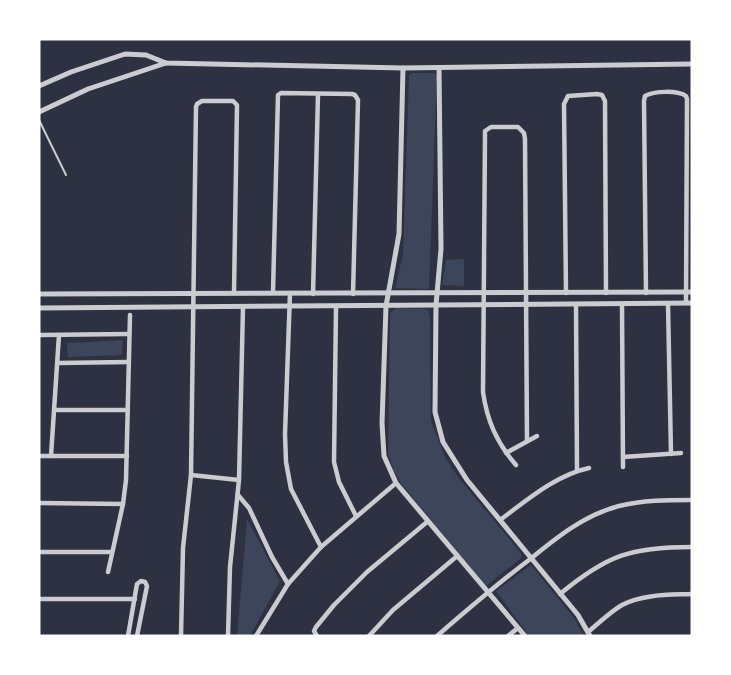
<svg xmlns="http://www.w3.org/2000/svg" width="731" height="675" viewBox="0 0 731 675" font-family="'Archivo Narrow',sans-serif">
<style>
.green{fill:#3c4559}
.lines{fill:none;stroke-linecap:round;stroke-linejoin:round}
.service{stroke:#caccd0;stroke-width:2}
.minor{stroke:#caccd0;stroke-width:4.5}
.tertiary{stroke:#caccd0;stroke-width:5}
</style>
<rect width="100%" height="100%" fill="#2d3142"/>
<g class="green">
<path d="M412 73H434L437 76 429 289 395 288 403 254 409 75Z"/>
<path d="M464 259V286L442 285 446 260Z"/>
<path d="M397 308 428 309 430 317 431 421 445 457 458 477 521 553V558L486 586 400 482 394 471 388 454 390 313Z"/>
<path d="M123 340 122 355 68 357 67 343Z"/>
<path d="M247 519 280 581 250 636H237Z"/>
<path d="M531 565 574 618 584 636H529L496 591Z"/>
</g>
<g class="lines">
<path class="service" d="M39 120 66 175"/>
<g class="minor">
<path d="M273 292 278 95 281 93 352 94 355 95 358 100 353 294"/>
<path d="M290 293 285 434 286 462 291 489 321 547"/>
<path d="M566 293 564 104 568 96 597 94 602 95 605 101 606 293"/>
<path d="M646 293 644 101 645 96C654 91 677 90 686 96L687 99 686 303"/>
<path d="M313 294 318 94"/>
<path d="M622 304 623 467"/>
<path d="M668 304 671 454"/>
<path d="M576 305 577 471"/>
<path d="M336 307 334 462 339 482 356 516"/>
<path d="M39 335 129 334"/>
<path d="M58 363 129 362"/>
<path d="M55 410H128"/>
<path d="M506 453 537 436"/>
<path d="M39 456H127"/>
<path d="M51 456 59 335"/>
<path d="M623 457 681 453"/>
<path d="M516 465C497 443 487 421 483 392L485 135V131L491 127H518L524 133 525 139 527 441"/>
<path d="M191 475 239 480"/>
<path d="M238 495 249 508 272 557 288 584"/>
<path d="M39 503 123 504"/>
<path d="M500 520C527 500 556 475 589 468"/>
<path d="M39 552H111"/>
<path d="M108 572 123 504 126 480 130 315"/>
<path d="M560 594C607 555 631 547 692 547"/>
<path d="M39 599H135"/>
<path d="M588 632C599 623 610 612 622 605 642 594 670 595 692 594"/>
<path d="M128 636 137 584 141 581 145 582 147 586 137 636"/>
<path d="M181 636 183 548 191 475 196 107 197 104 202 101H233L237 105 234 293"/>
<path d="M228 636 230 567 239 480 243 307"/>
<path d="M256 636 288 584 321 547 396 483"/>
<path d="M317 636 314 631 316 627 334 605 367 572 427 522"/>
<path d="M369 636 393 610 456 557"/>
<path d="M437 636C467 610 497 584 529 560 556 538 584 515 619 506 643 500 667 500 692 500"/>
<path d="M508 636 518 628"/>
</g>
<g class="tertiary">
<path d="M403 68 399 234 386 306 382 423 384 456 396 483 525 636"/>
<path d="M439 68 441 249 436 305 435 412 443 442 467 480 578 615 590 636"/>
<path d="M39 86 71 72 125 54 146 55 166 63 403 68 692 64"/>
<path d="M39 112 88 89 166 63"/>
<path d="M39 294 692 292"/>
<path d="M39 308 692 303"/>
</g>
</g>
<rect width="731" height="675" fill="none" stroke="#ffffff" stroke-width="81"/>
</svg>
